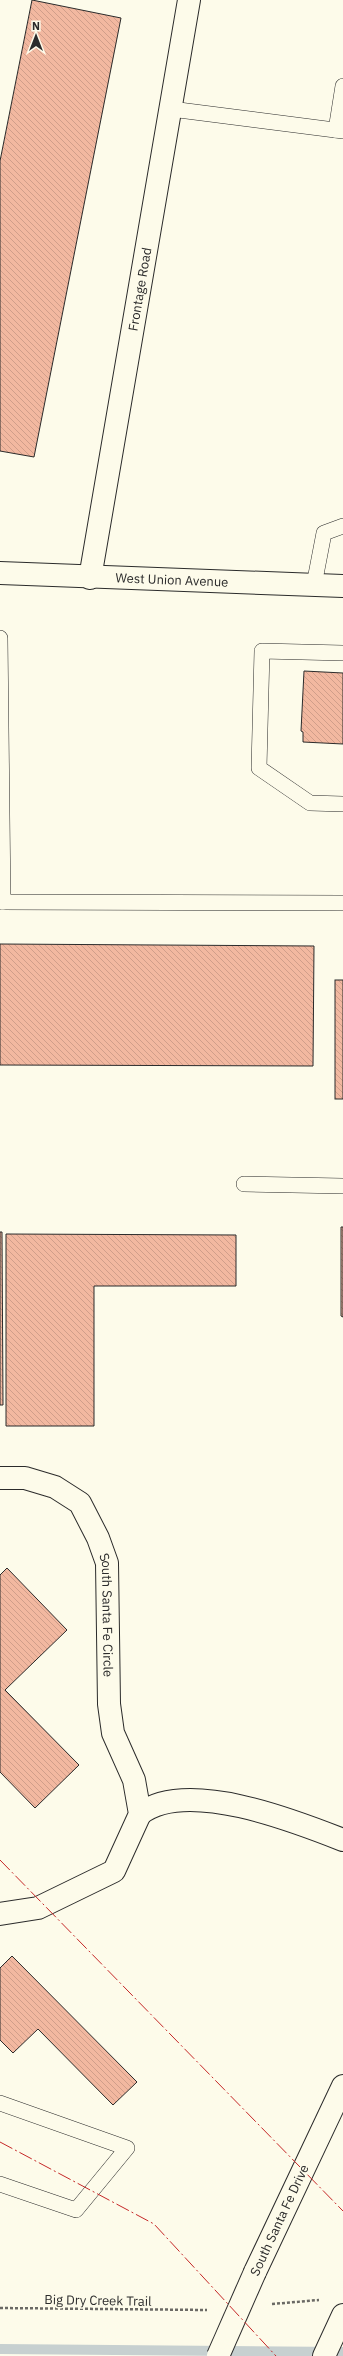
<svg xmlns="http://www.w3.org/2000/svg" width="343" height="2356" viewBox="0 0 343 2356" font-family="'IBM Plex Sans',sans-serif">
<style>
.lines{fill:none;stroke-linecap:round;stroke-linejoin:round}
.stream{stroke:#c7d0d0;stroke-width:10}
.building{fill:url(#building-back-hatch);stroke:#2b2b2b}
.lane-casing{stroke:#2b2b2b;stroke-width:16}
.street-casing{stroke:#2b2b2b;stroke-width:24}
.secondary-casing{stroke:#2b2b2b;stroke-width:24}
.highway-casing{stroke:#2b2b2b;stroke-width:24}
.path{stroke:#6a6964;stroke-width:2.5;stroke-dasharray:3 2;stroke-linecap:butt}
.lane{stroke:#fdfbea;stroke-width:15}
.street{stroke:#fdfbea;stroke-width:22}
.secondary{stroke:#fdfbea;stroke-width:22}
.highway{stroke:#fdfbea;stroke-width:22}
.highway-bridge-casing{stroke:#2b2b2b;stroke-width:24;stroke-linecap:butt}
.highway-bridge{stroke:#fdfbea;stroke-width:22}
.power{stroke:#c62828;stroke-width:1;stroke-dasharray:14 3 2 3;stroke-linecap:butt}
.labels{text-anchor:middle;stroke-width:3;stroke-linejoin:round;paint-order:stroke}
.street-label{font-size:13px;fill:#2b2b2b;stroke:#fdfbea}
</style>
<defs>
<pattern id="building-back-hatch" width="6" height="6" patternUnits="userSpaceOnUse"><rect width="6" height="6" fill="#f2b8a0"/><path d="M-1 5l2 2M0 0l6 6M5-1l2 2" fill="none" stroke="#d09e8a"/></pattern>
</defs>
<rect width="100%" height="100%" fill="#fdfbea"/>
<g class="lines">
<path class="stream" d="M0 2349 343 2352"/>
</g>
<g class="building">
<path d="M32 0 121 18 34 457 0 451V161Z"/>
<path d="M304 671 343 673V744L303 742V732L301 731Z"/>
<path d="M0 944 314 946 313 1066 0 1065Z"/>
<rect x="335" y="980" width="8" height="119"/>
<path d="M341 1227H343V1317L341 1316Z"/>
<path d="M0 1232H2L3 1405H0Z"/>
<path d="M6 1234 236 1235V1286H94V1426H6Z"/>
<path d="M7 1568 67 1630 5 1690 79 1765 35 1808 0 1772V1575Z"/>
<path d="M12 1956 137 2082 113 2105 38 2029 13 2053 0 2040V1968Z"/>
</g>
<g class="lines">
<g class="lane-casing">
<g id="lane">
<path d="M171 109 343 131"/>
<path d="M336 130 343 86"/>
<path d="M314 585 324 533 343 526"/>
<path d="M0 638 3 902"/>
<path d="M343 653 262 651 259 768 310 803 343 804"/>
<path d="M0 902 343 903"/>
<path d="M244 1184 343 1186"/>
<path d="M0 2103 127 2148 76 2210 0 2184"/>
</g>
</g>
<g class="street-casing">
<g id="street">
<path id="s1" d="M90 578 189 0"/>
<path id="s2" d="M0 1478H25L55 1487 80 1503 98 1538 107 1563 109 1704 113 1733 134 1780 140 1814 114 1871 38 1908 0 1914"/>
<path d="M140 1814C186 1778 295 1821 343 1840"/>
</g>
</g>
<g class="secondary-casing">
<g id="secondary">
<path id="s3" d="M0 573 343 586"/>
</g>
</g>
<g class="highway-casing">
<g id="highway">
<path d="M255 2272 343 2086"/>
<path d="M324 2356 343 2315"/>
</g>
</g>
<g class="path">
<path d="M272 2304 319 2300"/>
<path d="M0 2308 207 2310"/>
</g>
<use href="#lane" class="lane"/>
<use href="#street" class="street"/>
<use href="#secondary" class="secondary"/>
<use href="#highway" class="highway"/>
<g class="highway-bridge-casing">
<path id="highway-bridge" d="M218 2356 255 2272"/>
</g>
<use href="#highway-bridge" class="highway-bridge"/>
<g class="power">
<path d="M0 1860 343 2211"/>
<path d="M0 2142 154 2224 276 2356"/>
</g>
</g>
<g class="labels">
<g class="street-label">
<text dy="5" stroke="none"><textPath href="#s1" startOffset="293">Frontage Road</textPath></text>
<text dy="5" stroke="none"><textPath href="#s3" startOffset="172">West Union Avenue</textPath></text>
<text dy="5" stroke="none"><textPath href="#s2" startOffset="204">South Santa Fe Circle</textPath></text>
<text transform="translate(279 2220) rotate(-65)" y="5">South Santa Fe Drive</text>
<text transform="translate(98 2300) rotate(1)" y="5">Big Dry Creek Trail</text>
</g>
</g>
<g transform="translate(36 36)" stroke="#fdfbea" stroke-width="3" paint-order="stroke">
<path d="M0-3L7 15L0 10L-7 15Z" fill="#2b2b2b"/>
<text y="-6" font-size="11" font-weight="bold" text-anchor="middle" fill="#2b2b2b">N</text>
</g>
</svg>
